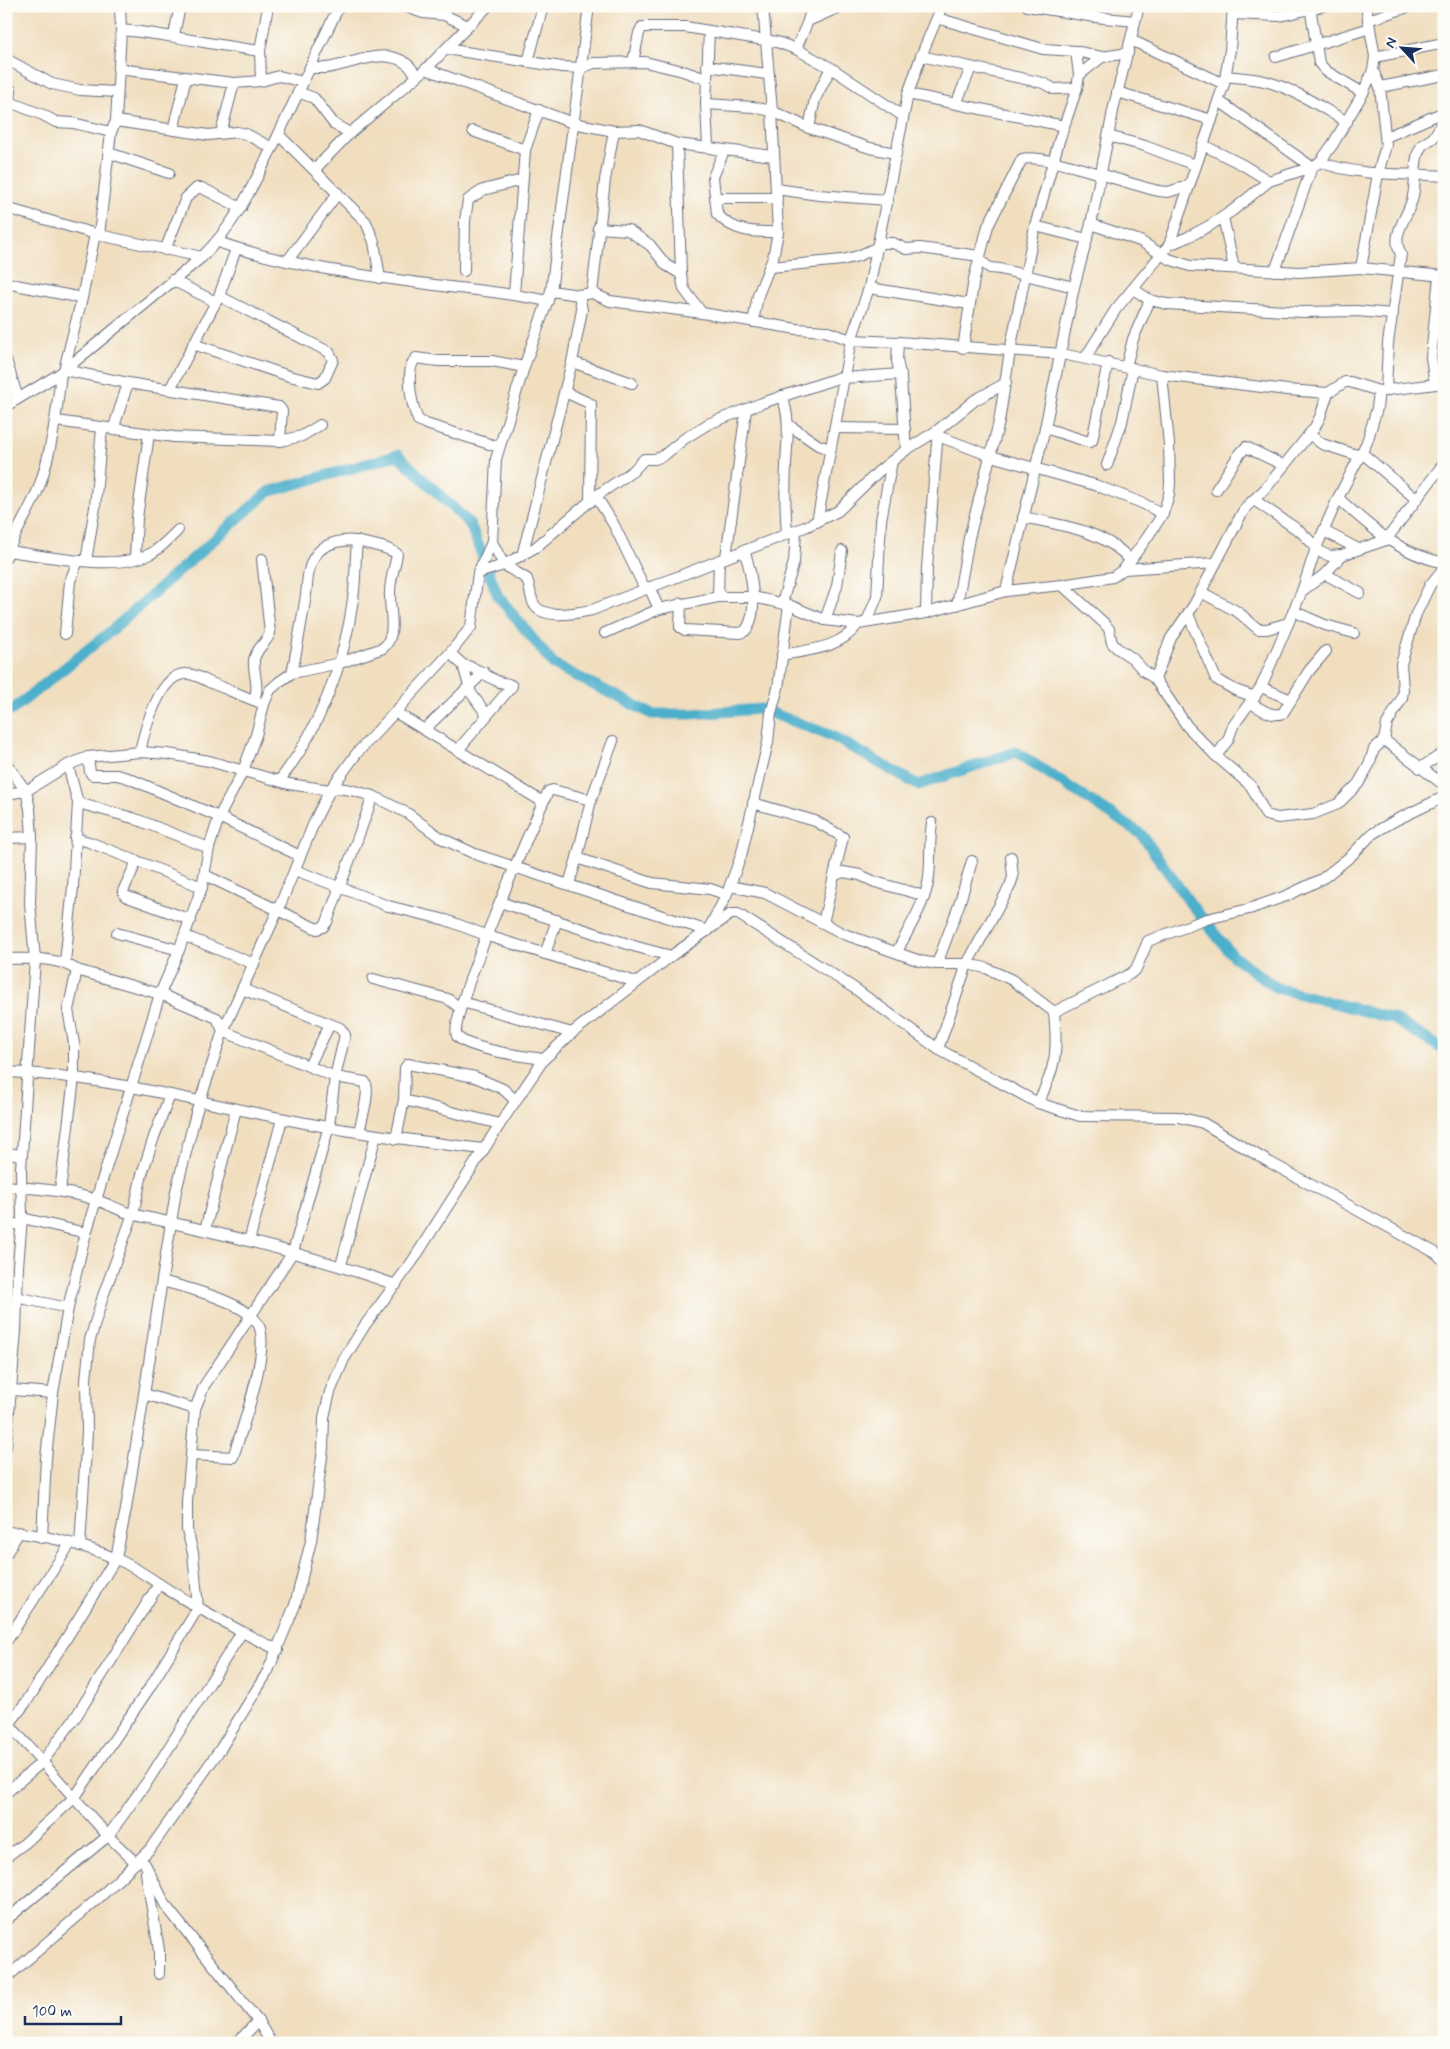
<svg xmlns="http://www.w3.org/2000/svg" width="1450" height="2049" viewBox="0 0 1450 2049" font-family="Mynerve,sans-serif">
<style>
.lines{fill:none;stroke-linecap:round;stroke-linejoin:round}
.river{stroke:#4cafcb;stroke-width:11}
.minor-casing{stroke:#666c80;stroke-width:12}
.minor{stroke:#fff;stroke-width:10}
</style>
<rect width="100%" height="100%" fill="#fdfcf7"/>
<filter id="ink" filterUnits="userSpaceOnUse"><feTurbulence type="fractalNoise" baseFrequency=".02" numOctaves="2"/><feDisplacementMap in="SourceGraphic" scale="10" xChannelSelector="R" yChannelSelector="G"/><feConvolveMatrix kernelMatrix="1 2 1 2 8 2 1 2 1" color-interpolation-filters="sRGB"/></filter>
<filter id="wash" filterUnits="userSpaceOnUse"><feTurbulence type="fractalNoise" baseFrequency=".0096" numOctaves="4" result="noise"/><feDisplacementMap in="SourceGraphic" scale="20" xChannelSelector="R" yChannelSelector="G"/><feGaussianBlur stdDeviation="1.12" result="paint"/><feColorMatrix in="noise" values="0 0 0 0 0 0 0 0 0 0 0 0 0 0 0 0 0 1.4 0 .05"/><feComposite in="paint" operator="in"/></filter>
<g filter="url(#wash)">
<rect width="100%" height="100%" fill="#f0debf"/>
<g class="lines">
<path class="river" d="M6 712 12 710 111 631 268 492 398 455 470 524 498 596 554 665 652 714H691L761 709 832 736 918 785 1016 752 1141 834 1190 903 1233 956 1277 988 1394 1019 1444 1050"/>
</g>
</g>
<g filter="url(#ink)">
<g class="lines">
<g class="minor-casing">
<g id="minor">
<path d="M404 6 423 13 444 15 468 26"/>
<path d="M1027 6 1095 17 1135 21"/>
<path d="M1310 6 1319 63 1326 71 1363 93"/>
<path d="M1366 6 1375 57"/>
<path d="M1233 14 1280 16 1323 6"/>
<path d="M937 18 1043 49 1076 51 1102 57 1128 53"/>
<path d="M1368 20 1411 6"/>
<path d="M808 21 842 6"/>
<path d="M121 30C168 34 213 45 260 51"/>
<path d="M174 35 180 6"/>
<path d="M1131 40 1224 84"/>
<path d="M446 49 562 67 581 68 594 63 645 62 683 71 706 79"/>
<path d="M796 49 808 21 812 6"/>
<path d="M921 56 1043 83 1054 89 1077 88"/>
<path d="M1276 57 1370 28"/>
<path d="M6 59 52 84 80 90 117 92"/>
<path d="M528 62 543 6"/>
<path d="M633 62 639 33 642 27H685L777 42 796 49 831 68 903 116"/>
<path d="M707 66 767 74"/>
<path d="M310 68C315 68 321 68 326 68 352 65 383 46 407 64 411 67 414 72 417 76"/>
<path d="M118 69 234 83 261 81 279 76 303 82"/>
<path d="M426 69 573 123 614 131 605 180 592 293"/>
<path d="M1079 75 1102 57"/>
<path d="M1226 76C1240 78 1254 78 1268 82 1296 90 1321 107 1347 122"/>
<path d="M261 81 260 51 268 6"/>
<path d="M1380 87 1444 75"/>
<path d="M6 88 11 90 10 99 12 103 43 115 56 122 73 123 111 132"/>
<path d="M298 92 314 98 334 124 350 133"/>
<path d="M1117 92 1212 120"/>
<path d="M908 94 1064 126"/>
<path d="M1219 101 1312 167 1275 271"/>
<path d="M706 104 753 107 772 111 809 128 870 148 895 153"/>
<path d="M956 104 971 68"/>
<path d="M116 121 208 135 237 132 246 134 272 148"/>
<path d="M809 128 815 99 831 68"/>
<path d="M173 130 186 78"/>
<path d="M473 131 525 150"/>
<path d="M614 131 639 130 677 144 773 156"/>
<path d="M221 133 234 83"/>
<path d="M279 135 366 222 374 242 380 278"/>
<path d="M1108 136 1145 146 1195 165"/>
<path d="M1386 137 1444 112"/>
<path d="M677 144 681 274 684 289 702 313"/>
<path d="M1203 145 1243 165 1269 181"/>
<path d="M708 147 706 104 709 31"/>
<path d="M724 151 713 177 717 214C734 233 755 232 778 232"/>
<path d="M109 153 169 173"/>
<path d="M1320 162C1360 177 1402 173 1444 176"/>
<path d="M315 169 350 133 426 69 488 6"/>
<path d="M776 189 819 195 888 200"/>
<path d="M715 198H777"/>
<path d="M6 208 99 235 202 257"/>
<path d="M1223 217 1234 268"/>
<path d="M1091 224 1140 241 1169 259 1190 266 1299 272 1361 268 1444 276"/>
<path d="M1035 226 1087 239"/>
<path d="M598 228 628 230 650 245 666 265 681 274"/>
<path d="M95 234 82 298 64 370 128 383 279 407 282 411 280 441"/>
<path d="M99 235 111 132 116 121 121 30 120 6"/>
<path d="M218 242C290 267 374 277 450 287 483 291 516 294 548 301"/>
<path d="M879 243H893L906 249 920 248 980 256"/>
<path d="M1169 245 1224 84 1230 50 1233 6"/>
<path d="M165 250 186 198 197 188H202L241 208"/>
<path d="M288 260 338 193"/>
<path d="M979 260 990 268 1000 269 1074 287"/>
<path d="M771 267 842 260 858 256 878 247"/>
<path d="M1361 268 1378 174 1386 145 1380 87 1373 70"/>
<path d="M464 271 465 221 468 200 483 190 522 180"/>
<path d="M172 280 216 302"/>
<path d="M6 283 82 298"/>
<path d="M869 288 969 304"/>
<path d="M1133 289 1150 300 1167 304 1302 312 1356 311 1393 314"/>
<path d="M551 291 579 295 592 293 610 301 702 313 797 329 825 331 851 340 898 342 1062 354 1162 375 1287 390 1328 393 1345 382H1350L1379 391 1444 383"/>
<path d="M514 294 525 150 539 110"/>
<path d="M753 322 758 295 773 258 778 232 772 111 763 6"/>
<path d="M898 342 897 361 901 378 906 450"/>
<path d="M193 344 289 376 318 383 325 378 333 360 329 352 219 296"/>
<path d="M963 348 974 279 988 226 1022 159C1045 153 1130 185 1159 191L1168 192 1188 186"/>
<path d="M1085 358 1116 309 1169 245 1188 237 1209 226 1232 211 1269 181 1312 167 1320 162 1333 144 1363 93 1373 70 1375 57 1444 43"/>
<path d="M6 360 18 398"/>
<path d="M572 362 632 383"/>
<path d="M1126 367 1133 339 1150 300"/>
<path d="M844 378 901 374"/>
<path d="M1435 384 1431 357 1439 276"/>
<path d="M170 389 219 296 236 249"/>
<path d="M1386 391 1388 343 1401 254C1389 234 1410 215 1413 196 1416 181 1414 167 1418 153L1422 145 1433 138 1444 121"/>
<path d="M565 392 591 404 590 502"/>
<path d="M782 396C791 419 787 441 786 465 785 488 785 511 787 534"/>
<path d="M6 406 61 373 202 257C236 223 250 191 272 148 295 101 316 53 339 6"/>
<path d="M56 421 174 437 280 441 302 436 320 425"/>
<path d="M789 425 818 445 830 449"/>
<path d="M835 428 905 429"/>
<path d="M1045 428 1089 442 1092 441 1108 362"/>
<path d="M113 430 128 383"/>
<path d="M1309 434 1322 444 1360 456"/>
<path d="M938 436 991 456 1095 485 1142 503 1163 514"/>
<path d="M499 447 426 424 418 420C412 406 404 370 416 358L438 361H492L524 367"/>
<path d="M1362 453 1416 499"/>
<path d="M1107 465 1122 422 1133 368"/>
<path d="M1216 490 1238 456 1246 447 1283 465"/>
<path d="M596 496 614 525 645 589"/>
<path d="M1338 498C1373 529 1396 552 1444 563"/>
<path d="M1254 500 1301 532 1322 553 1330 556 1342 555"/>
<path d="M1023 517C1059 525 1105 530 1130 560"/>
<path d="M817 522 851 340 869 288 908 94 921 56 942 6"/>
<path d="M1324 531 1358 549"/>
<path d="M492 542 504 565 527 579C530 587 530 595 533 602 540 621 577 613 592 610L805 527 838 511 879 471 906 450 938 430 975 400 1006 383"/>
<path d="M6 551C47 555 114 573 152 553 162 547 170 538 178 530"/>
<path d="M522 556 572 362 582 310 579 295"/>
<path d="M6 557C14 533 30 511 39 487 52 450 57 411 61 373"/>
<path d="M726 557 746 410"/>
<path d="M135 558 137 518 149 434"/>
<path d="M86 561 95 507 102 428"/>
<path d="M1124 569 1216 563"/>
<path d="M478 573 504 565 536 547 596 496 633 471 644 459H655L663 456 684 439 708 424 762 403 844 376"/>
<path d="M1325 574 1360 593"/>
<path d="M1062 585 1104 623 1109 629 1112 643 1117 648 1132 658 1144 671 1155 679 1187 726 1216 756 1251 786 1266 815 1278 818 1313 814 1338 804 1358 784 1369 765 1374 749 1384 740 1387 724 1402 698 1403 690 1401 664 1416 614 1430 585 1444 568"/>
<path d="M649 587 659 609"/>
<path d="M1006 591 1045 428 1074 287 1091 224 1114 106 1139 6"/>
<path d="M1302 591 1325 574 1342 555 1386 540 1444 463"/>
<path d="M1201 592 1238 612 1258 629H1267L1288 623"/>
<path d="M718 597 719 560"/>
<path d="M681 603 680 627 685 630 740 633 745 631C760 614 751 570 744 550"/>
<path d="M782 603 794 562 796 531"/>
<path d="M957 605 969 538 999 422 1010 351 1035 226 1059 141 1077 88 1079 75 1076 51"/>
<path d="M1293 611 1325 625 1354 633"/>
<path d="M926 613 927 568 938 430"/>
<path d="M1188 614 1216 679 1235 690 1255 697"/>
<path d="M825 620 837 586 842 551"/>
<path d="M867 621 877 597 881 520 892 461"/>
<path d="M605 633 659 609 718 597H753L789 605 825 620 858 624 926 613 1006 591 1062 585 1113 577 1124 569 1144 542 1163 514 1169 494 1170 483 1169 444 1162 375"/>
<path d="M65 634 70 581 78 561"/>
<path d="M450 653 463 665 471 693 487 715"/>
<path d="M782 655C809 650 842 648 858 624"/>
<path d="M1155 679 1171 638 1194 605 1241 515 1246 507 1266 488 1315 427 1320 417 1328 393"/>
<path d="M1261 687 1291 700"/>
<path d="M254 700C260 687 253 674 254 660 256 648 266 644 270 633L262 559"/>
<path d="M1250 703C1260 708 1272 718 1283 713L1309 671 1326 651"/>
<path d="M395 712 543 802"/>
<path d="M425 729 484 672"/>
<path d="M1384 740 1444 785"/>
<path d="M458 750 512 686C507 682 502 684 497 681 484 675 477 667 463 665"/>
<path d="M140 752C144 732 160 671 187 674 195 674 203 679 209 682 227 689 245 697 264 704"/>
<path d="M1216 756 1228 740 1233 726 1261 687 1302 591 1316 548 1338 498 1367 442 1377 408 1379 391"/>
<path d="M88 757 90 772 92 775H117L128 778 219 817 300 856"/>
<path d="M6 763 26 791 30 809 32 837 30 903 35 959 21 1169 22 1218 18 1266 16 1331 6 1447"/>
<path d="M1420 768 1444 753"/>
<path d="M279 781C319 731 345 662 353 599 356 580 355 560 357 541"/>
<path d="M6 794 26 791 68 765 88 757 140 752 168 754 209 761 289 784 330 790 338 788 351 790 373 796 407 813 441 838 475 854 708 931"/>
<path d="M78 803 133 818 209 848"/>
<path d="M753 803 815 821 843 837 823 923"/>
<path d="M6 838 32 837"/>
<path d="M75 838 89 842 202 887"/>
<path d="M577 858 652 883 710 889 719 892 726 896"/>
<path d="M137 861 123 891 125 896 191 920"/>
<path d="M295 870 388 906 446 920 488 936 636 982"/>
<path d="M205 875 317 929 323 927 327 922 373 796"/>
<path d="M835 875 843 872 860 875 875 882 915 893 924 897"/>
<path d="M569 884 577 858 591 800 613 741"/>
<path d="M730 886 765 893 844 934 920 961 937 964H967L986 968 1012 980 1054 1012C1058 1052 1056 1067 1038 1103"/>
<path d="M500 902 637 947 671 956"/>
<path d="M709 928 726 896 741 856 768 742 771 713 778 688 789 605"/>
<path d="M117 933 179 950"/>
<path d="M185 936 254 964"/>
<path d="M897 952C908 929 926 903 929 877 931 859 929 841 932 823"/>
<path d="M545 954 557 920"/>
<path d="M6 959C31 959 55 956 77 970L160 994 217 1018 223 1031 335 1077 365 1082C371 1091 361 1121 359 1132"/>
<path d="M65 962 73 887 78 803 68 765"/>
<path d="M937 964 959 905 972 861"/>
<path d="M373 979 448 999 460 1008"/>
<path d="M462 1002 572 1033"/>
<path d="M1054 1012 1130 974 1136 969 1148 941 1207 919 1249 909 1286 896 1322 879 1351 856 1372 834 1396 820 1444 797"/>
<path d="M938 1049 967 964 1010 886 1013 877 1011 857"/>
<path d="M544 1059C527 1057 467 1049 457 1036 446 1020 534 822 547 794L549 791 553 790 591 800"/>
<path d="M309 1066 330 1024"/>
<path d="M6 1072C99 1075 189 1100 280 1118 347 1132 415 1141 483 1149"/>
<path d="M404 1100 500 1124"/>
<path d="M396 1139 404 1100 405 1068 408 1064 475 1077 503 1089 516 1101"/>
<path d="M6 1153 22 1155"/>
<path d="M6 1186C36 1189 67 1190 96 1200 109 1204 122 1212 135 1215 223 1233 311 1255 396 1285"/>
<path d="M60 1191 74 1078V1043L68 1010 77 970"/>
<path d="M22 1218 86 1233"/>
<path d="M6 1223 21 1225"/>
<path d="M205 1230 236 1109"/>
<path d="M249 1241 282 1119"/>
<path d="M341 1265 376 1135"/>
<path d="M162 1281C187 1288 244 1301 258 1324 272 1346 241 1432 233 1457L191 1455"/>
<path d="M16 1297 68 1308"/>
<path d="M12 1390 53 1393"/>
<path d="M144 1394 195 1409"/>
<path d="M6 1532C39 1533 84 1545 114 1558 137 1567 156 1583 177 1595 210 1615 243 1633 278 1650"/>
<path d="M42 1538 46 1458 53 1393 68 1308 83 1244 96 1200 160 994 179 950 202 887 209 848 219 817 243 771 256 735 264 704 270 690 279 682 292 673 340 663 383 648C398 635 389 610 390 592 390 579 395 567 397 554 388 547 372 545 360 542 346 538 324 542 315 556 306 569 308 586 305 601 301 625 297 649 292 673"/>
<path d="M80 1546 87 1432 86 1380 90 1340 103 1296 133 1214 142 1174 154 1137 170 1095"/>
<path d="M6 1554 19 1532"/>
<path d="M6 1642 70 1544"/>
<path d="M6 1721 108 1836 136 1863"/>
<path d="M6 1728 27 1701 64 1642 116 1558 126 1509 176 1191 196 1113 223 1031 278 910 316 818 330 790 357 753 450 653 471 627 478 573 492 542 496 459 524 367 551 291 589 6"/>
<path d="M6 1793 43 1761 77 1715 159 1584"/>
<path d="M6 1857 25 1843 75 1797 150 1687 198 1608 193 1553 187 1530V1501L195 1409 204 1386 293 1252 329 1126 335 1077 345 1035 340 1028 242 989"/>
<path d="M145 1864 166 1906 258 2021 271 2043"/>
<path d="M146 1873 159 1950V1974"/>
<path d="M6 1920 108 1836 149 1779 242 1632"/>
<path d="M6 1978 101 1896 150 1849 221 1748 268 1671 295 1605 311 1541 323 1449 324 1417 330 1392 344 1359 365 1325 412 1262 500 1124 544 1059 572 1033 671 956 731 914H738L854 988 938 1049 1038 1103 1080 1116 1178 1117 1203 1123 1269 1162 1436 1253 1444 1261"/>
<path d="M237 2043 258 2021"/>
</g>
</g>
<use href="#minor" class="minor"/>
</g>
</g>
<rect width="1450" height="2049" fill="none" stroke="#fdfcf7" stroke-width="25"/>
<g transform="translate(1402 48) rotate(296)" stroke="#fdfcf7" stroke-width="4" paint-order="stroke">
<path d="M0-4L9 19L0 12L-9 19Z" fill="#1b2f5e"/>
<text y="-8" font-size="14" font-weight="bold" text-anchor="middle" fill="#1b2f5e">N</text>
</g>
<path d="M25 2016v8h96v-8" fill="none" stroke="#1b2f5e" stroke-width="2.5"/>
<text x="32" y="2016" font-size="15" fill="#1b2f5e" stroke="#fdfcf7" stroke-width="4" paint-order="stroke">100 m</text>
</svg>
